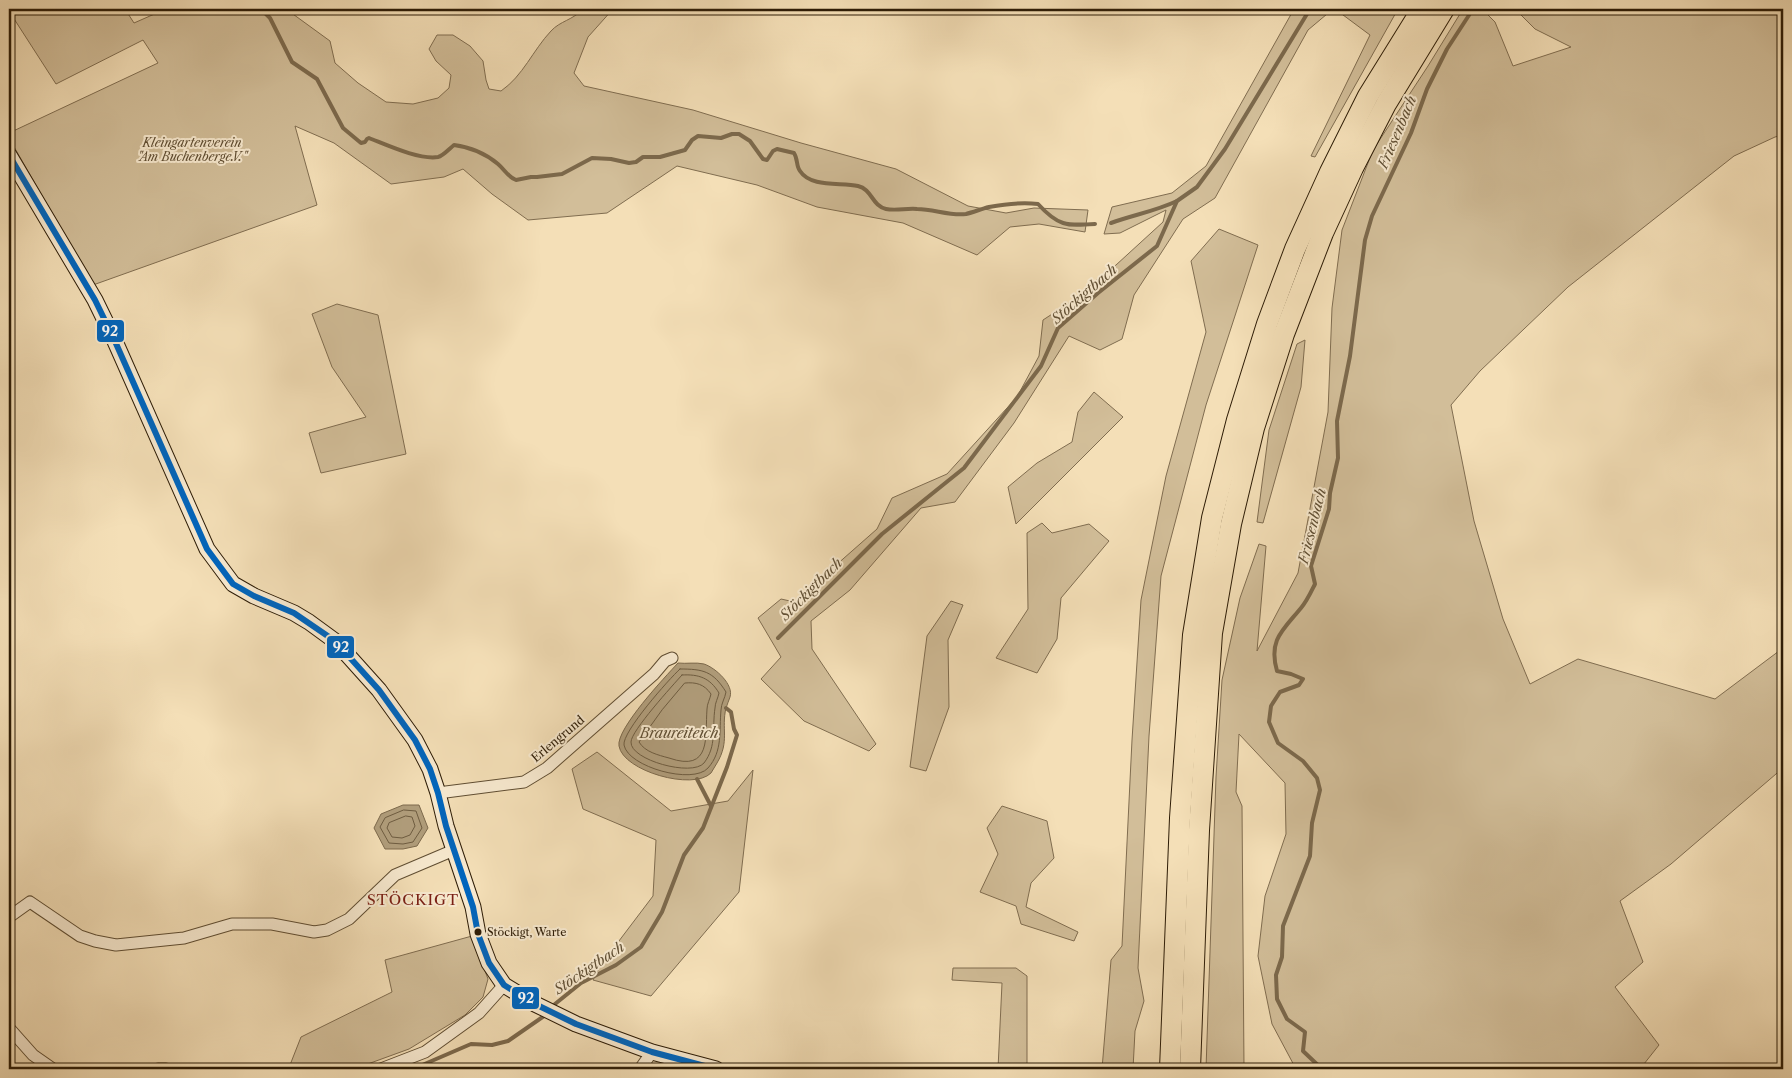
<svg xmlns="http://www.w3.org/2000/svg" width="1792" height="1078" viewBox="0 0 1792 1078" font-family="'Libre Caslon Text',serif">
<style>
.green{fill:#d2be99;stroke:#806d50}
.water{fill:#b09d7b;stroke:#7c694c}
.lines{fill:none;stroke-linecap:round;stroke-linejoin:round}
.shore{stroke:#6e5c40;stroke-width:1}
.stream{stroke:#7c694c;stroke-width:4}
.street-casing{stroke:#5f4d32;stroke-width:13}
.secondary-casing{stroke:#2d1c06;stroke-width:17}
.highway-casing{stroke:#2d1c06;stroke-width:22}
.street{stroke:#f8ead0;stroke-width:11}
.secondary{stroke:#f8ead0;stroke-width:15}
.highway{stroke:#f4dfb7;stroke-width:20}
.bus-1-casing{stroke:#f8ead0;stroke-width:10}
.bus-1{stroke:#0065bd;stroke-width:6}
.bus-dot{fill:#2d1c06;stroke:#f8ead0;stroke-width:2}
.labels{text-anchor:middle;stroke-width:4;stroke-linejoin:round;paint-order:stroke}
.bus-label{font-size:11px;fill:#2d1c06;stroke:#f8ead0;text-anchor:start}
.park-label{font-size:12px;font-style:italic;fill:#5f4d32;stroke:#f8ead0}
.street-label{font-size:12px;fill:#2d1c06;stroke:#f8ead0}
.water-label{font-size:14px;font-style:italic;fill:#615035;stroke:#f8ead0}
.quarter-label{font-size:15px;letter-spacing:1px;fill:#7a1f14;stroke:#f8ead0}
.line-badge{stroke:#f8ead0;stroke-width:2}
.badge-label{font-size:14px;text-anchor:middle;font-weight:bold;fill:#fff}
</style>
<rect width="100%" height="100%" fill="#f4dfb7"/>
<filter id="stains"><feTurbulence type="fractalNoise" baseFrequency=".004" numOctaves="4"/><feColorMatrix values="0 0 0 0 .2 0 0 0 0 .09 0 0 0 0 .02 0 0 0 .5 -.17"/></filter>
<radialGradient id="worn" r=".72"><stop offset=".6" stop-color="#630" stop-opacity="0"/><stop offset="1" stop-color="#630" stop-opacity=".3"/></radialGradient>
<g class="green">
<path d="M9 9H125L134 23 159 12 158 9H286L330 41 335 63 358 83 386 102 413 104 438 98 449 88 451 75 436 61 429 49 437 35H453L470 46 483 61 486 80 489 89 501 91C523 76 533 50 551 31 560 21 573 20 583 9H613L588 37 574 73 584 86 693 110 801 143 896 169 968 206 1006 213 1034 208 1088 210 1085 232 1039 224 1010 227 977 255 903 223 817 207 757 185 677 166 607 213 528 220 492 194 463 169 444 177 391 184 334 143 295 126 317 205 93 285 9 138V133L158 63 143 40 56 84 9 11Z"/>
<path d="M1294 9H1333L1308 30 1215 198 1183 219 1134 295 1122 339 1100 350 1069 336 1014 423 955 502 921 508 850 590 811 621 812 649 876 744 869 751 804 721 761 679 781 657 758 618 781 599 799 603 835 566 877 529 892 498 947 474 1017 397 1039 356 1043 320 1069 303 1089 286 1116 265 1163 222 1166 210 1120 233 1104 234 1112 207 1172 193 1206 166Z"/>
<path d="M1335 9H1398L1315 157 1311 156 1370 35Z"/>
<path d="M1463 9H1482L1495 22 1513 66 1571 47 1535 29 1518 12 1519 9H1783V135L1775 137 1734 156 1568 287 1480 371 1451 405 1474 521 1503 619 1530 684 1578 659 1715 699 1783 648V768L1671 864 1620 901 1643 962 1615 987 1659 1045 1640 1069H1296L1272 1024 1258 956 1265 896 1286 834 1285 783 1239 734 1236 792 1242 806 1244 1069H1206L1216 777 1222 680 1240 598 1259 544 1266 546 1257 651 1298 573 1328 412 1332 308 1342 230 1373 150 1428 66Z"/>
<path d="M1219 229 1258 245 1206 405 1161 576 1149 736 1138 968 1144 1001 1135 1031 1133 1069H1102L1111 960 1122 946 1132 740 1141 600 1166 476 1206 332 1191 261Z"/>
<path d="M337 304 378 315 406 454 321 473 309 433 366 417 332 367 312 314Z"/>
<path d="M1305 340 1301 387 1263 523 1257 522 1269 430 1297 344Z"/>
<path d="M1094 392 1123 417 1016 524 1008 487 1037 463 1072 442 1078 412Z"/>
<path d="M1042 523 1052 533 1089 524 1109 541 1061 598 1057 639 1037 673 996 658 1028 609 1027 533Z"/>
<path d="M951 601 963 605 948 640 949 707 926 771 910 767 927 636Z"/>
<path d="M597 752 671 811 728 801 753 770 739 892 651 996 593 980 600 966 653 896 656 840 583 809 572 769Z"/>
<path d="M1002 806 1047 821 1054 858 1031 883 1026 907 1078 932 1074 941 1021 924 1016 906 980 892 998 854 987 828Z"/>
<path d="M472 936 488 979 483 997 465 1015 409 1049 354 1069H290V1065L301 1037 392 992 385 960Z"/>
<path d="M953 968H1016L1027 976V1069H998L1002 983 952 980Z"/>
</g>
<g class="water">
<path d="M678 663C686 664 696 662 704 664 716 668 734 685 730 697 729 701 727 704 726 708 721 729 730 741 717 763 715 766 713 770 711 773 693 791 623 771 619 746 616 729 665 677 678 663Z"/>
<path d="M403 805H419L428 828 417 846 403 849H385L374 828 381 814Z"/>
</g>
<g class="lines">
<g class="shore">
<path d="M680 669C703 669 713 671 726 692 725 698 721 704 721 710 719 731 723 751 708 768 693 785 628 767 624 745 622 732 669 679 680 669Z"/>
<path d="M682 675C699 674 710 678 719 693 718 698 715 703 715 708 712 728 717 746 704 763 692 777 630 760 631 742 631 731 673 685 682 675Z"/>
<path d="M685 683C696 682 704 684 711 694 710 699 707 704 707 709 705 736 712 773 669 758 658 755 645 752 639 742L662 710Z"/>
<path d="M404 810 416 811 422 828 413 842 403 844 389 843 380 827 385 818Z"/>
<path d="M406 816 412 817 415 826 410 835 402 838 392 837 387 828 389 823Z"/>
</g>
<g class="stream">
<path d="M261 9 270 18 292 62 317 79 343 128 361 143 365 142 367 139 369 138C387 145 419 160 438 157 443 156 449 149 454 145 470 147 486 154 498 164 505 170 508 177 516 180L531 177H537L562 174 592 158 611 159 629 163 636 162 643 157H660L685 150 692 140 698 136 721 138 732 134H739L750 141 763 159 767 160 773 151 777 149 794 153C798 159 796 166 800 171 811 188 841 182 858 186 872 189 872 206 886 209 896 211 907 208 917 209 934 209 949 216 966 214 974 212 981 209 989 207 1005 204 1022 202 1038 204 1058 226 1066 226 1095 224"/>
<path d="M1111 223C1133 215 1156 211 1177 201"/>
<path d="M778 638 882 534 964 468 1041 366 1058 328 1098 293 1157 246 1177 201 1197 187 1225 149 1310 9"/>
<path d="M697 779 711 806"/>
<path d="M555 1004 581 983 616 965 641 947 662 912 684 855 703 828 727 767 737 735 734 729 731 712 726 708"/>
<path d="M413 1069 471 1044 492 1045 508 1041 544 1016"/>
<path d="M1322 1069 1303 1051 1305 1032 1287 1019 1277 999 1276 975 1282 957 1283 926 1310 856 1312 823 1320 790 1317 778 1303 761 1278 743 1269 722 1271 706 1280 692 1299 685 1303 679 1291 674 1277 671C1268 640 1283 630 1301 608 1307 601 1311 592 1315 584L1311 566 1329 509 1330 493 1338 458 1337 421 1350 356 1365 240 1372 216 1411 133 1427 89 1447 49 1473 9"/>
</g>
<g class="street-casing">
<g id="street">
<path d="M438 793 524 782 547 768 654 674 665 661 672 658"/>
<path d="M9 917 30 902 80 936 95 941 116 945 184 938 232 924H272L314 932 327 930 349 919 395 875 454 850"/>
<path d="M9 1028 33 1055 53 1069"/>
<path d="M158 1069H166"/>
<path d="M381 1069 425 1052 479 1013 504 985"/>
<path d="M640 1069 652 1052"/>
</g>
</g>
<g class="secondary-casing">
<path id="secondary" d="M9 155 95 300 114 339 207 549 233 584 254 596 294 613 309 622 335 641 379 690 415 740 430 769 438 793 446 826 473 907 478 934 489 963 504 985 535 1004 576 1024 652 1052 716 1069"/>
</g>
<g class="highway-casing">
<g id="highway">
<path d="M1170 1069 1180 818 1193 635 1212 518 1237 420 1267 324 1295 249 1330 172 1368 96 1422 9"/>
<path d="M1190 1069 1199 830 1212 633 1231 524 1254 428 1284 334 1323 233 1353 168 1386 104 1444 9"/>
</g>
</g>
<use href="#street" class="street"/>
<use href="#secondary" class="secondary"/>
<use href="#highway" class="highway"/>
<g class="bus-1-casing">
<path id="bus-1" d="M9 155 95 300 114 339 207 549 233 584 254 596 294 613 335 641 379 690 415 740 430 769 438 793 446 826 473 907 478 934 489 963 504 985 535 1004 576 1024 652 1052 716 1069"/>
</g>
<use href="#bus-1" class="bus-1"/>
</g>
<circle class="bus-dot" cx="478" cy="932" r="4.5"/>
<g class="labels">
<g class="bus-label">
<text x="487" y="936">Stöckigt, Warte</text>
</g>
<g class="park-label">
<text x="192" y="147">Kleingartenverein<tspan x="192" dy="14">"Am Buchenberge.V."</tspan></text>
</g>
<g class="street-label">
<text transform="translate(558 739) rotate(-40)" y="4">Erlengrund</text>
</g>
<g class="water-label">
<text transform="translate(1397 132) rotate(-67)" y="5">Friesenbach</text>
<text transform="translate(1084 294) rotate(-41)" y="5">Stöckigtbach</text>
<text transform="translate(1312 526) rotate(-76)" y="5">Friesenbach</text>
<text transform="translate(811 589) rotate(-45)" y="5">Stöckigtbach</text>
<text x="679" y="738">Braureiteich</text>
<text transform="translate(589 968) rotate(-34)" y="5">Stöckigtbach</text>
</g>
<g class="quarter-label">
<text x="413" y="905">STÖCKIGT</text>
</g>
</g>
<g class="line-badge">
<rect x="96" y="319" width="29" height="24" rx="5" fill="#0065bd"/>
<rect x="326" y="635" width="29" height="24" rx="5" fill="#0065bd"/>
<rect x="511" y="986" width="29" height="24" rx="5" fill="#0065bd"/>
</g>
<g class="badge-label">
<text x="110" y="336">92</text>
<text x="341" y="652">92</text>
<text x="526" y="1003">92</text>
</g>
<rect width="1792" height="1078" fill="none" stroke="#f4dfb7" stroke-width="30"/>
<rect x="10" y="10" width="1772" height="1058" fill="none" stroke="#2d1c06" stroke-width="2.5"/>
<rect x="15" y="15" width="1762" height="1048" fill="none" stroke="#2d1c06"/>
<rect width="100%" height="100%" filter="url(#stains)"/>
<rect width="100%" height="100%" fill="url(#worn)"/>
</svg>
